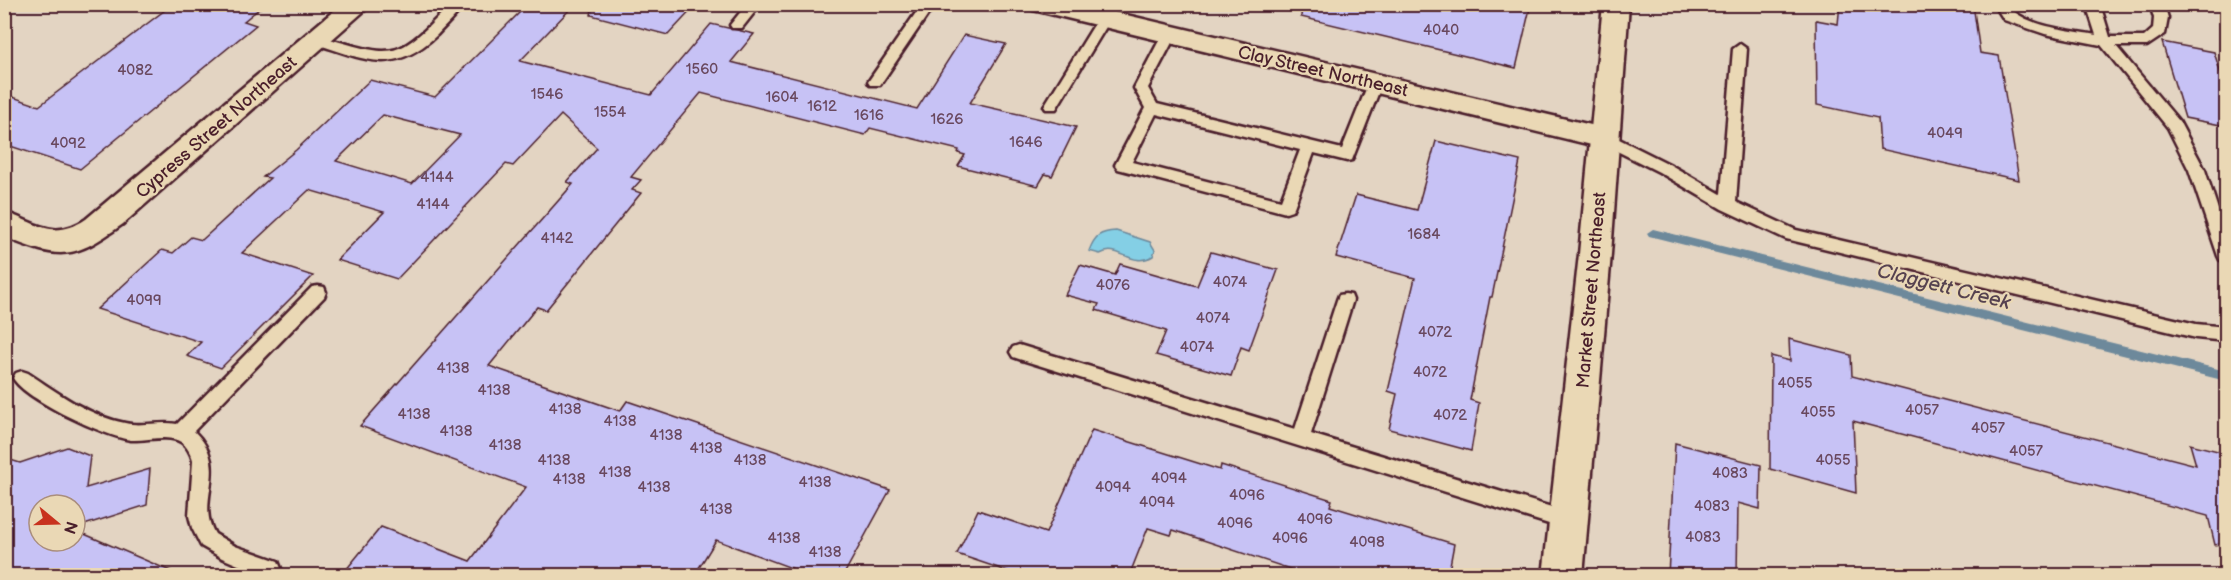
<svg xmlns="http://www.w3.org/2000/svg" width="2231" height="580" viewBox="0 0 2231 580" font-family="'Balsamiq Sans',sans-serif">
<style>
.water{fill:#84cfe5;stroke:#6d899b;stroke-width:1.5}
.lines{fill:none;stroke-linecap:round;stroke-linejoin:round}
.stream{fill:#6d899b;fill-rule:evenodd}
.building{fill:#c7c2f5;stroke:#4a1f2b;stroke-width:1.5;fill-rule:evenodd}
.service-casing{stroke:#4a1f2b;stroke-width:5}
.minor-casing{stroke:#4a1f2b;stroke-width:5}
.secondary-casing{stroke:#4a1f2b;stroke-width:5}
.service{fill:#ead8b5;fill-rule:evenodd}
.minor{fill:#ead8b5;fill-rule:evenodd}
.secondary{fill:#ead8b5;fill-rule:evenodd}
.labels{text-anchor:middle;stroke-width:4.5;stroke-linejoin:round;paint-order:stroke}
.number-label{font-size:15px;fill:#69485e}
.street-label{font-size:18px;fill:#4a1f2b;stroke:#ead8b5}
.water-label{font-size:20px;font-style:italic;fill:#564250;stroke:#ead8b5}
</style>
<rect width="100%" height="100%" fill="#e3d4c2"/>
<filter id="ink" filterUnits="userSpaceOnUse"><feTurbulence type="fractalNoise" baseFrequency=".0167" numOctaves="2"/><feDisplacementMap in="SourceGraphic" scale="12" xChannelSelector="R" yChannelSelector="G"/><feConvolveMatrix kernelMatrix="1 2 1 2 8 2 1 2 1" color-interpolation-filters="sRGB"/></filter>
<g filter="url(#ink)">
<path class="water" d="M1116 231 1150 242 1155 250 1153 256C1131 269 1119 243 1100 254L1089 251C1095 235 1100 232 1116 231Z"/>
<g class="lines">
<path class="stream" d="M1653 229 2226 371V381L1649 236 1647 233Z"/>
</g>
<g class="building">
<path d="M173 4H265L244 21 256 25 80 169 4 144V94L39 106Z"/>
<path d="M528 4H575L520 61 651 95 711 24 754 34 731 62 917 109 964 35 1006 44 970 103 1076 127 1052 176 1045 174 1038 186 958 166 965 155 958 153 959 150 870 128 865 135 701 93 631 177 641 180 632 190 641 193 546 310 537 307 489 366 620 411 627 401 890 490 843 576H813L716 540 694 576H341L381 527 470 561 526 487 360 426 573 184 567 182 597 148 561 115 513 166 506 164 397 279 337 260 384 212 309 190 242 253 313 276 221 368 187 356 201 342 97 309 162 250 173 253 191 237 202 240 270 178 263 177 296 150 370 80 435 97ZM383 115 460 135 412 184 336 161Z"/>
<path d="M593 4H697L668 35 591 15Z"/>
<path d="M1302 4H1531L1516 68 1301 17Z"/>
<path d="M1840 4H1848L1865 12 1874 8 1875 4H1973L1980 53 1999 56 2019 180 1880 149 1878 118 1817 105 1816 20 1838 24Z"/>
<path d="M2162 42 2214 52 2226 90V126L2185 118Z"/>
<path d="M1436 141 1520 161 1492 297H1490L1470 400 1479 403 1471 451 1389 429 1397 394 1388 391 1415 278 1336 257 1356 195 1417 210Z"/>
<path d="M1211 252 1278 270 1249 350 1241 347 1231 376 1156 355 1166 331 1096 310 1099 304 1065 295 1080 265 1115 275 1120 264 1197 286Z"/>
<path d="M1789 339 1851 355 1852 376 1929 396 2196 465 2190 444 2226 453V543L2215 545 2208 516 1853 421 1856 493 1770 469 1771 356 1790 361Z"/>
<path d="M1092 430 1220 470 1221 465 1332 500 1330 506 1454 544 1448 576H1311L1173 530 1171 535 1148 528 1129 576H1022L957 554 978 510 1046 533Z"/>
<path d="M1675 443 1761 465 1760 509 1738 503 1737 576H1668Z"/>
<path d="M67 447 90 456 86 488 150 469 147 505 75 528V505H39V541H75V530L182 576H4V458L20 463Z"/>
</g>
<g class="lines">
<g class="service-casing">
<g id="service">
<path d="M451 4H465C457 15 446 25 437 35 392 77 365 59 313 43L311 40 318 36C395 56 392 65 451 4Z"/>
<path d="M747 4H761L742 28H732L730 25Z"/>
<path d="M922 4H935L880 85H870L868 82 870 79Z"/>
<path d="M1107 4H1120L1056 109H1046L1044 106Z"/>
<path d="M1850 4H1872L1873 6 1866 10Z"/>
<path d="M1994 4H2007C2023 27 2070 30 2096 35L2086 4H2100L2110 37H2144L2153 29 2154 18 2150 4H2164L2168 18 2165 34 2147 46H2116L2179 121 2205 170 2226 234V262L2220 260 2218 256 2189 170 2168 128 2101 45 2045 34 2004 20Z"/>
<path d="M1169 31 1176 35 1148 88 1157 104 1342 149 1368 84 1375 79 1380 81 1382 84 1352 160 1347 161 1314 153 1294 207 1292 211 1286 213 1118 169 1115 165 1145 108 1134 88 1162 35ZM1156 114 1300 150 1281 200 1132 162Z"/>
<path d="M1740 44 1747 49 1736 202 1796 230 2196 324 2226 327V341L2196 338 1786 239 1722 209 1659 172 1599 142 1597 138 1599 134H1609L1669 164 1721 194 1733 49Z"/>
<path d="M318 286 324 287 326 292 324 297 194 431C232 468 194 499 215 534L235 546 278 561 284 576H264L222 558 201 546 192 528 189 516 193 461C191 454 187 446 181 442 167 434 147 441 131 440 106 437 24 399 13 378L16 373 22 371 28 373C58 393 89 416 125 423 142 427 159 421 177 424L312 287Z"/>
<path d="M1345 294 1351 295 1353 300 1311 434 1568 512 1575 515 1578 521 1575 527 1568 530 1019 359 1013 357 1010 352 1013 347 1019 345 1295 429 1337 300 1339 295Z"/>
</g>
</g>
<g class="minor-casing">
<g id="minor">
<path d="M342 4H372L123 224C73 260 61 260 4 237V212C38 223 53 241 86 219Z"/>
<path d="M1029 4H1080L1604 128 1614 131 1619 138 1614 145 1604 148 1042 12 1033 10Z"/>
</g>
</g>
<g class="secondary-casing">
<path id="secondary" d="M1603 4H1629L1611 254 1583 576H1543L1579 254Z"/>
</g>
<use href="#service" class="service"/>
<use href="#minor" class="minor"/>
<use href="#secondary" class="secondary"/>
</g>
</g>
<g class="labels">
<g class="number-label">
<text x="1441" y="35">4040</text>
<text x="702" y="74">1560</text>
<text x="135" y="75">4082</text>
<text x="547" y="99">1546</text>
<text x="782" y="102">1604</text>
<text x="822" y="111">1612</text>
<text x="610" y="117">1554</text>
<text x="869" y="120">1616</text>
<text x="947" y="124">1626</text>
<text x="1945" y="138">4049</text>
<text x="1026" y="147">1646</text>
<text x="68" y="148">4092</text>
<text x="437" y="182">4144</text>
<text x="433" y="209">4144</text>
<text x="1424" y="239">1684</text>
<text x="557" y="243">4142</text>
<text x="1230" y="287">4074</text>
<text x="1113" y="290">4076</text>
<text x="144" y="305">4099</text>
<text x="1213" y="323">4074</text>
<text x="1435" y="337">4072</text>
<text x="1197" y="352">4074</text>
<text x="453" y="373">4138</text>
<text x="1430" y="377">4072</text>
<text x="1795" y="388">4055</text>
<text x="494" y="395">4138</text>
<text x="565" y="414">4138</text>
<text x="1922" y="415">4057</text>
<text x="1818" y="417">4055</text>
<text x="414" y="419">4138</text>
<text x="1450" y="420">4072</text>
<text x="620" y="426">4138</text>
<text x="1988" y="433">4057</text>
<text x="456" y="436">4138</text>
<text x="666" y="440">4138</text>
<text x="505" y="450">4138</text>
<text x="706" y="453">4138</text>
<text x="2026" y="456">4057</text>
<text x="554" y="465">4138</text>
<text x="750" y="465">4138</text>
<text x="1833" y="465">4055</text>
<text x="615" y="477">4138</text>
<text x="1730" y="478">4083</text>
<text x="1169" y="483">4094</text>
<text x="569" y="484">4138</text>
<text x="815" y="487">4138</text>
<text x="654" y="492">4138</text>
<text x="1113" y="492">4094</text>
<text x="1247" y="500">4096</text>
<text x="1157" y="507">4094</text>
<text x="1712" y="511">4083</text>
<text x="716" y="514">4138</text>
<text x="1315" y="524">4096</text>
<text x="1235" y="528">4096</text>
<text x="1703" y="542">4083</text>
<text x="784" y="543">4138</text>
<text x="1290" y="543">4096</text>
<text x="1367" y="547">4098</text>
<text x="825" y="557">4138</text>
</g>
<g class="street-label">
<text transform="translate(1323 71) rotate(13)" y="6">Clay Street Northeast</text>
<text transform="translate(216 127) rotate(-41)" y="6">Cypress Street Northeast</text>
<text transform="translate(1591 290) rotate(-85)" y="6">Market Street Northeast</text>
</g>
<g class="water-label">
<text transform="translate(1944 286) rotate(14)" y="7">Claggett Creek</text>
</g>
</g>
<rect width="2231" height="580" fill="none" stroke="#ead8b5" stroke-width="24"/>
<rect x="12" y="12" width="2207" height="556" fill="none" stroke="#4a1f2b" stroke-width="2" filter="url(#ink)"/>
<g transform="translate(57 523) rotate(109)"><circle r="28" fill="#ead8b5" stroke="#aa8e7e" stroke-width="1.5"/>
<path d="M0-4.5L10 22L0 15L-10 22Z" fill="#c8321e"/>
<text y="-9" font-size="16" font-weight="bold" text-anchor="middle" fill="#4a1f2b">N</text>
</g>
</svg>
